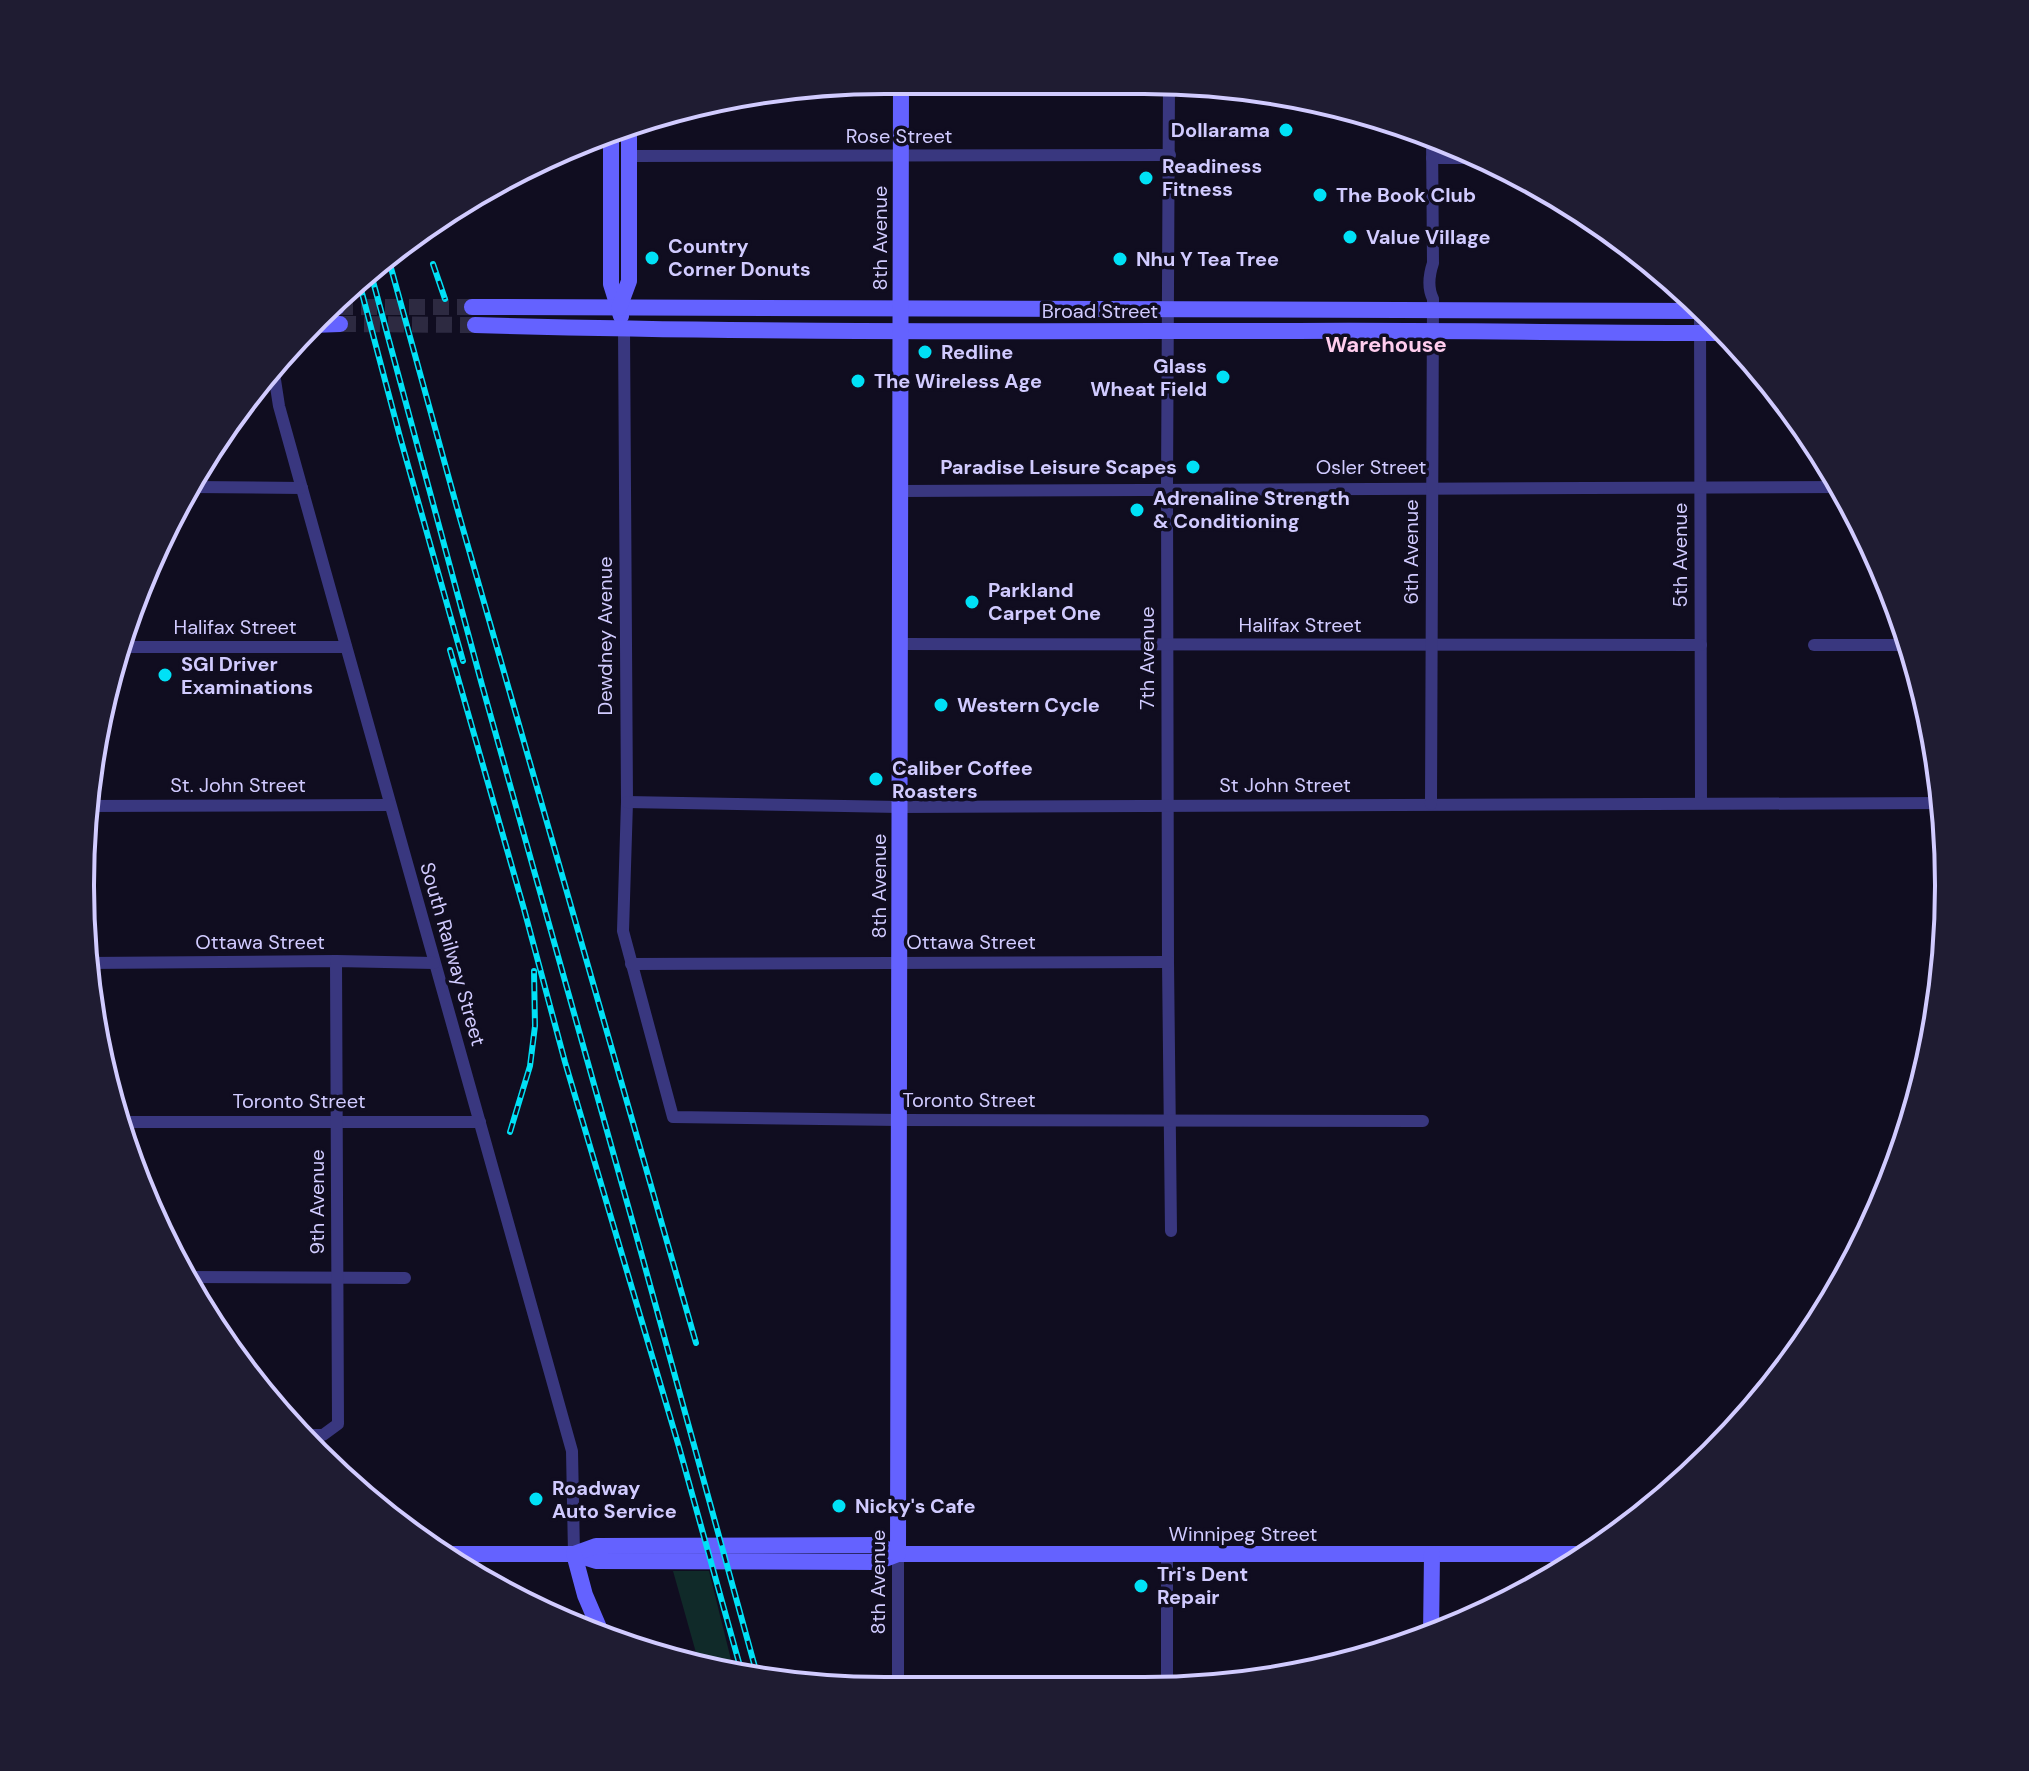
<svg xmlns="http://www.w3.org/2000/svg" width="2029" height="1771" viewBox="0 0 2029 1771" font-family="'DM Sans',sans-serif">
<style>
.green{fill:#102a29}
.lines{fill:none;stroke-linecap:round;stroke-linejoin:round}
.secondary-tunnel{stroke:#2d2a41;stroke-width:16;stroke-dasharray:16 8;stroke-linecap:butt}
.street{stroke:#39377f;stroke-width:12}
.secondary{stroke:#6462ff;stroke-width:16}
.rail-casing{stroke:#00e1f6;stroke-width:6}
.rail{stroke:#100d20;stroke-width:3;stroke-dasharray:9;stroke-linecap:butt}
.poi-dot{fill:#00e1f6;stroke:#100d20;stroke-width:3}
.labels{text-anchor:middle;stroke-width:7;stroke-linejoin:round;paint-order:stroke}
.poi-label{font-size:20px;font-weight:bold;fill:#d1cbff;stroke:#100d20;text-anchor:start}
.street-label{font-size:20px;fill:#d1cbff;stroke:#100d20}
.neighbourhood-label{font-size:22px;font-weight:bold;fill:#ffcdee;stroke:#100d20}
.rim{fill:none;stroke:#d1cbff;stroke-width:4}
</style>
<rect width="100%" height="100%" fill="#100d20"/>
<path class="green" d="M673 1571H709L735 1676 700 1667Z"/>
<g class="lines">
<g class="secondary-tunnel">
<path d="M337 307H472"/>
<path d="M340 324 475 325"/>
</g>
<g class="street">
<path d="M1169 85 1167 489 1168 962 1171 1231"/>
<path d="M629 156 1170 155"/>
<path d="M1432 158H1481"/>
<path d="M1700 307 1701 803"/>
<path d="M624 329 627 802 623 931 673 1117 899 1120 1423 1121"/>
<path d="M273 367 279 406 325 571 572 1451 574 1554"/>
<path d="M193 487 302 488"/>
<path d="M900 491 1843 487"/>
<path d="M900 644 1701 645"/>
<path d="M1814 645H1911"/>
<path d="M123 647H346"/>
<path d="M627 802 899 807 1943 803"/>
<path d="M1431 804 1433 299C1427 287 1429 275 1433 263L1432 136"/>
<path d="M86 806 390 805"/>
<path d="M87 963 336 961 434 963"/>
<path d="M631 964 1168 962"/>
<path d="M118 1122H480"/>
<path d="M183 1277 405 1278"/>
<path d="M301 1435H323L338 1424 336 961"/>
<path d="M1167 1554V1689"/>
<path d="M898 1691V1554"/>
</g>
<g class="secondary">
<path d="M611 132V284L621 316"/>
<path d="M329 307H337"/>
<path d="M472 307 1704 311"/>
<path d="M619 308 629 281V126"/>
<path d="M312 325 340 324"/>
<path d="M475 325C749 333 1023 331 1297 331 1440 330 1582 333 1724 333"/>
<path d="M436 1554H574L596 1561 877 1562 898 1554H1587"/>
<path d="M574 1554 596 1546 878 1545 898 1554"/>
<path d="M574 1554 585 1595 603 1637"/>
<path d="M898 1554 901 80"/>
<path d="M1431 1635 1432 1554"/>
</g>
<g class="rail-casing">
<g id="rail">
<path d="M388 257 459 515 696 1343"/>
<path d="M433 264 445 299"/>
<path d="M370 270 482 685 639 1245 758 1678"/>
<path d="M358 278 400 437 463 661"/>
<path d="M450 650 524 909 565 1062 679 1447 743 1677"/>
<path d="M510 1132 530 1066 535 1026 534 971"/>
</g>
</g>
<use href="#rail" class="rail"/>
</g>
<g class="poi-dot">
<circle cx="1286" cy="130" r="8"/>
<circle cx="1146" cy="178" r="8"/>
<circle cx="1320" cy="195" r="8"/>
<circle cx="1350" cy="237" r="8"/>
<circle cx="652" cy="258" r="8"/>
<circle cx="1120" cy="259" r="8"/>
<circle cx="925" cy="352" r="8"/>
<circle cx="1223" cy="377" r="8"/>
<circle cx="858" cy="381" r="8"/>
<circle cx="1193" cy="467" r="8"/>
<circle cx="1137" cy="510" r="8"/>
<circle cx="972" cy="602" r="8"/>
<circle cx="165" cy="675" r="8"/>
<circle cx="941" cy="705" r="8"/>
<circle cx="876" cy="779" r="8"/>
<circle cx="536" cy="1499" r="8"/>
<circle cx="839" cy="1506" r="8"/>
<circle cx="1141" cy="1586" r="8"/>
</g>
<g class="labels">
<g class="poi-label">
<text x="1270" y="137" text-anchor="end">Dollarama</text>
<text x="1162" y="173">Readiness<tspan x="1162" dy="23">Fitness</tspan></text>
<text x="1336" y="202">The Book Club</text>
<text x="1366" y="244">Value Village</text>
<text x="668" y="253">Country<tspan x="668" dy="23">Corner Donuts</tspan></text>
<text x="1136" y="266">Nhu Y Tea Tree</text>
<text x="941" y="359">Redline</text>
<text x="1207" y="373" text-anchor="end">Glass<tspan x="1207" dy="23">Wheat Field</tspan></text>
<text x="874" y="388">The Wireless Age</text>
<text x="1177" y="474" text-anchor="end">Paradise Leisure Scapes</text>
<text x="1153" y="505">Adrenaline Strength<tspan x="1153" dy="23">&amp; Conditioning</tspan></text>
<text x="988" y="597">Parkland<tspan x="988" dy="23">Carpet One</tspan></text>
<text x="181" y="671">SGI Driver<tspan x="181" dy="23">Examinations</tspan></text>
<text x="957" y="712">Western Cycle</text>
<text x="892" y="775">Caliber Coffee<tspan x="892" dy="23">Roasters</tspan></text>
<text x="552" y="1495">Roadway<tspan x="552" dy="23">Auto Service</tspan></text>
<text x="855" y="1513">Nicky's Cafe</text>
<text x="1157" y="1581">Tri's Dent<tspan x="1157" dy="23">Repair</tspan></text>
</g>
<g class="street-label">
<text x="899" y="143">Rose Street</text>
<text transform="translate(880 238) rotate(-90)" y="7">8th Avenue</text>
<text x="1100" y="318">Broad Street</text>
<text x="1371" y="474">Osler Street</text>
<text transform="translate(1411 552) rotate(-90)" y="7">6th Avenue</text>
<text transform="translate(1680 555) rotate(-90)" y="7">5th Avenue</text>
<text x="1300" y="632">Halifax Street</text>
<text x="235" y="634">Halifax Street</text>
<text transform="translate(605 636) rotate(-90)" y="7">Dewdney Avenue</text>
<text transform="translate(1147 658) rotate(-90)" y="7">7th Avenue</text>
<text x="238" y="792">St. John Street</text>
<text x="1285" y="792">St John Street</text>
<text transform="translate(879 886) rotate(-90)" y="7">8th Avenue</text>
<text x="260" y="949">Ottawa Street</text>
<text x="971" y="949">Ottawa Street</text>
<text transform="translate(453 954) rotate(74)" y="7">South Railway Street</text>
<text x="969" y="1107">Toronto Street</text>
<text x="299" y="1108">Toronto Street</text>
<text transform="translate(317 1202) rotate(-90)" y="7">9th Avenue</text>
<text x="1243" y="1541">Winnipeg Street</text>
<text transform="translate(878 1582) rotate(-90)" y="7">8th Avenue</text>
</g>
<g class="neighbourhood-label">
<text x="1386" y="352">Warehouse</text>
</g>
</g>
<path d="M0 0H2029V1771H0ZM885 94H1144A791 791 0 0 1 1935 885V886A791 791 0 0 1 1144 1677H885A791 791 0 0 1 94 886V885A791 791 0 0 1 885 94Z" fill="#1f1c32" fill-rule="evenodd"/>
<path class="rim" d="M885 94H1144A791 791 0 0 1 1935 885V886A791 791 0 0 1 1144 1677H885A791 791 0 0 1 94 886V885A791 791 0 0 1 885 94Z"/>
</svg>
